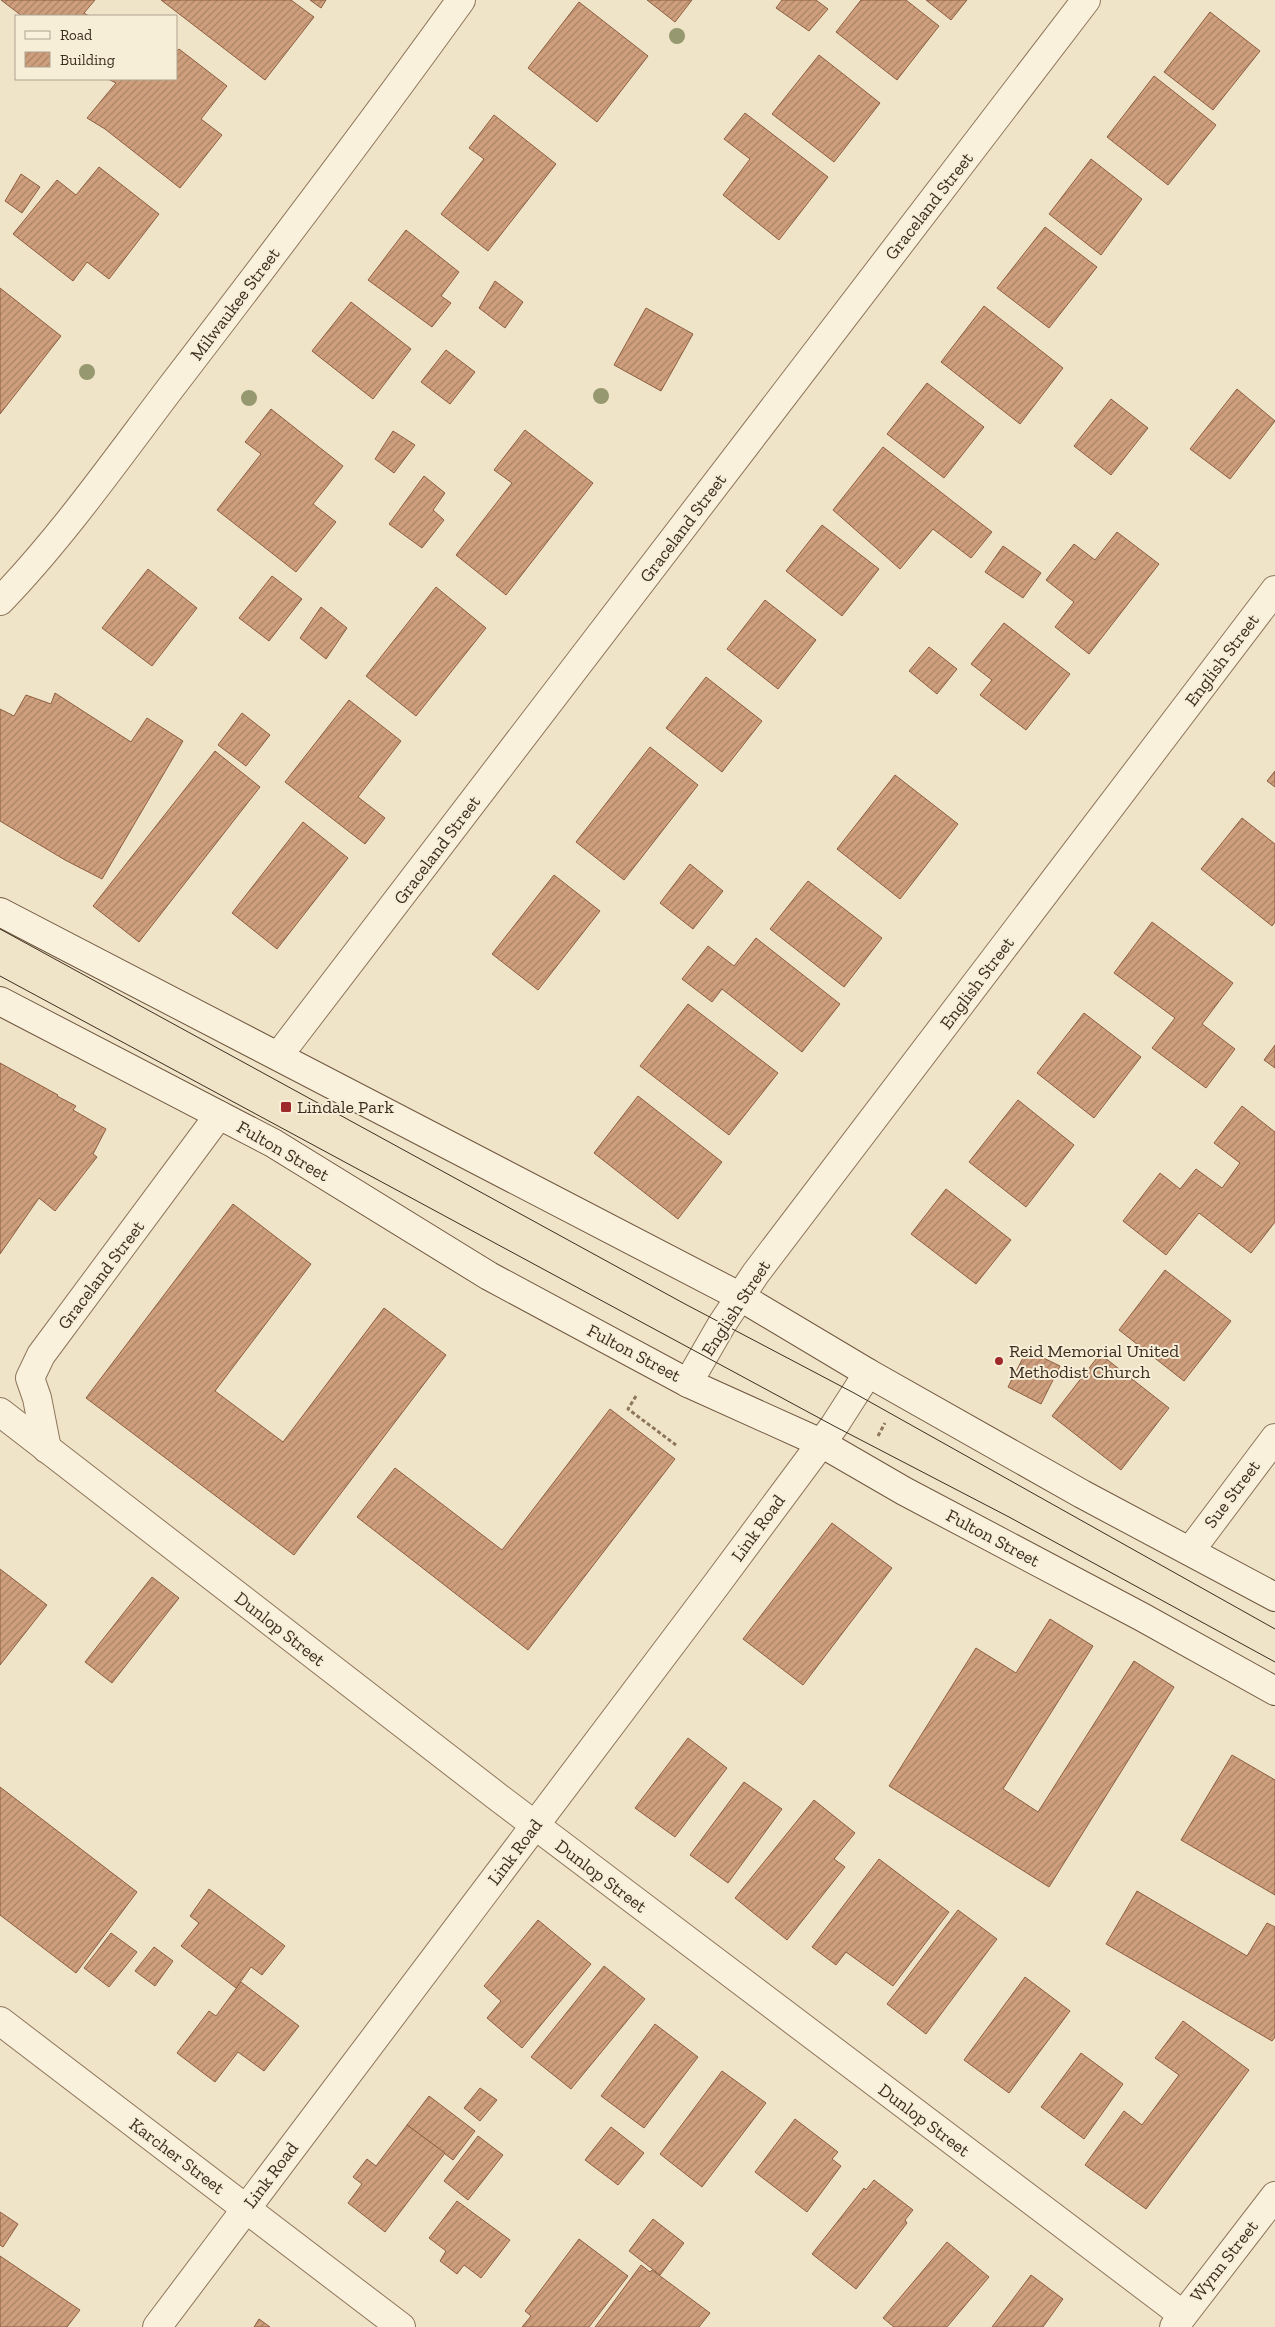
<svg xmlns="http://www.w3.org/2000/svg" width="1275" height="2327" viewBox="0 0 1275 2327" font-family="'Zilla Slab',serif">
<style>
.building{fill:url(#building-hatch);stroke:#8d5f41}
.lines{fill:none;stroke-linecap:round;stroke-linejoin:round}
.minor-casing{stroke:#8d765c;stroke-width:30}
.tertiary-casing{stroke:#8d765c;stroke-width:30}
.secondary-casing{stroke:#6f573f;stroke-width:30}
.path{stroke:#8d765c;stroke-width:3;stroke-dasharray:4 2.5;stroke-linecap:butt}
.minor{stroke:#faf1dc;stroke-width:28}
.tertiary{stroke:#faf1dc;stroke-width:28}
.secondary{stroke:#faf1dc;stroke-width:28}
.tram{stroke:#3d2e20;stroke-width:1}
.tree{fill:#96986f}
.poi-dot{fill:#9e2a2b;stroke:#f7eed8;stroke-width:2}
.labels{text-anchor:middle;stroke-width:4;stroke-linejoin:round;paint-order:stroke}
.street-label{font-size:18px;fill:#3d2e20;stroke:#f7eed8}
.poi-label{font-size:18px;fill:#3d2e20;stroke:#f7eed8;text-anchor:start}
</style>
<defs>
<pattern id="building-hatch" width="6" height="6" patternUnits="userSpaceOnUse" patternTransform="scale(1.25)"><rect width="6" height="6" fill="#cf9f7d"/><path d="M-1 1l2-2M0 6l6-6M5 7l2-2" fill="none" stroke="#a98266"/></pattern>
</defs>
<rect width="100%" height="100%" fill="#f0e4c8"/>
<g class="building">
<path d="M1 0H95L84 13 89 16H22Z"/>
<path d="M161 0H291L314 17 265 80Z"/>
<path d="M310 0H326L321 8Z"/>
<path d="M647 0H692L675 22Z"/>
<path d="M782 0H816L828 9 809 31 776 8Z"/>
<path d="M861 0H906L939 26 897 80 836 32Z"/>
<path d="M926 0H967L951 20Z"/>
<path d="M579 2 648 56 597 122 528 68Z"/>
<path d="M1210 12 1260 51 1213 110 1164 72Z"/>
<path d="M179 49 227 86 201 119 222 135 180 188 105 129 87 118 116 83 108 79H176V52Z"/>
<path d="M819 55 880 103 834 162 772 114Z"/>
<path d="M1154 76 1216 125 1168 185 1107 137Z"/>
<path d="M745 113 828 177 779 240 723 195 750 159 724 139Z"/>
<path d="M494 115 556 164 488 251 441 214 484 159 469 148Z"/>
<path d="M1091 159 1142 199 1101 255 1049 214Z"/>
<path d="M99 167 159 214 109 279 87 262 73 281 13 234 57 180 76 195Z"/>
<path d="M21 174 40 187 22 213 5 201Z"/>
<path d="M1045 227 1097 267 1049 328 997 288Z"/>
<path d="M406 230 459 272 441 296 451 303 432 327 368 280Z"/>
<path d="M495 281 523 302 505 328 479 308Z"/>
<path d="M0 288 61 336 0 414Z"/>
<path d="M351 302 411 349 373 399 312 351Z"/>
<path d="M984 306 1063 368 1020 424 941 362Z"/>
<path d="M646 308 693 334 661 391 614 365Z"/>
<path d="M446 350 475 372 450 404 421 382Z"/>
<path d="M927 383 984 427 944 478 887 434Z"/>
<path d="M1237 389 1275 421 1230 479 1190 449Z"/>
<path d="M1111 399 1148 428 1111 475 1074 446Z"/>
<path d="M271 409 343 466 313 504 336 522 296 572 217 510 261 454 245 442Z"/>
<path d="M525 430 593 483 506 595 456 555 512 483 494 470Z"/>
<path d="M393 431 415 445 394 473 375 459Z"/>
<path d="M883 447 992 532 971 558 933 529 900 569 833 510Z"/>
<path d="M424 476 445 493 433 510 444 520 422 548 389 524Z"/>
<path d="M822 525 879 569 842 616 786 571Z"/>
<path d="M1117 532 1159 564 1089 654 1055 627 1074 602 1046 580 1074 544 1095 560Z"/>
<path d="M1003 546 1041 573 1023 598 985 572Z"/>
<path d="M148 569 197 608 152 666 102 628Z"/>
<path d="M272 576 302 599 269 641 239 618Z"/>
<path d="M436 587 486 628 416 716 366 676Z"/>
<path d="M765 600 816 640 778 689 727 649Z"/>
<path d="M321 607 347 628 326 659 300 638Z"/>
<path d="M1004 623 1070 674 1026 730 980 695 992 680 971 664Z"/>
<path d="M929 647 957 669 937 694 909 671Z"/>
<path d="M706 677 762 721 722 772 666 728Z"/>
<path d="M55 693 131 742 147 718 183 741 102 879 65 860 0 821V709L14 716 26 695 51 704Z"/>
<path d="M349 700 401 741 358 797 385 818 365 844 285 782Z"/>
<path d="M242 713 270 735 246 766 218 745Z"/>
<path d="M650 747 698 785 624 880 576 842Z"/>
<path d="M215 751 260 787 139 942 93 906Z"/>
<path d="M1275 771V787L1267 781Z"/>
<path d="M895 775 958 824 900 899 837 849Z"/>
<path d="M1242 818 1275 844V922L1272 926 1201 869Z"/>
<path d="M303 822 348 858 277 949 232 913Z"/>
<path d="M690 864 723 891 693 929 660 903Z"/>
<path d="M554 875 600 911 538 990 492 954Z"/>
<path d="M808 881 882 938 844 987 770 929Z"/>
<path d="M1152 922 1233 983 1202 1024 1235 1049 1206 1088 1152 1048 1175 1018 1114 973Z"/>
<path d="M756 938 840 1004 802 1052 722 989 712 1002 682 979 708 946 734 966Z"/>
<path d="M688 1004 778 1073 729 1135 640 1066Z"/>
<path d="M1084 1013 1141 1057 1094 1118 1037 1073Z"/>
<path d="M1275 1045V1068L1264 1060Z"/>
<path d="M0 1063 58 1095 57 1096 76 1106 73 1110 106 1129 93 1154 97 1157 55 1211 39 1198 0 1254Z"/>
<path d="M638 1096 722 1162 678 1219 594 1153Z"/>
<path d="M1018 1100 1074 1145 1026 1207 969 1162Z"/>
<path d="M1242 1106 1275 1132V1222L1251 1253 1199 1213 1166 1255 1123 1221 1160 1173 1180 1189 1196 1169 1222 1188 1240 1163 1214 1143Z"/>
<path d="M946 1189 1011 1240 976 1284 911 1234Z"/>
<path d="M233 1204 311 1264 215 1391 283 1442 384 1308 446 1355 294 1555 86 1398Z"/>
<path d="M1165 1270 1231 1321 1184 1381 1119 1330Z"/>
<path d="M1027 1350 1060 1366 1041 1404 1008 1387Z"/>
<path d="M1100 1354 1169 1408 1121 1470 1052 1416Z"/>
<path d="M610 1409 675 1459 528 1650 357 1517 395 1468 502 1550Z"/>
<path d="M832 1523 892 1568 803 1685 743 1639Z"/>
<path d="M0 1569 47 1605 0 1665Z"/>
<path d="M152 1577 179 1598 112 1683 85 1662Z"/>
<path d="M1050 1619 1093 1646 1003 1789 1038 1812 1134 1661 1174 1687 1049 1887 889 1786 976 1648 1016 1673Z"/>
<path d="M688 1738 727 1768 675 1837 635 1808Z"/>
<path d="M1232 1755 1275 1780V1895L1181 1840Z"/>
<path d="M744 1782 782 1809 728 1883 690 1855Z"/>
<path d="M0 1787 137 1892 76 1973 0 1915Z"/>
<path d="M814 1800 855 1833 834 1859 845 1867 787 1940 735 1898Z"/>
<path d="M879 1859 949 1912 893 1986 846 1952 836 1965 812 1947Z"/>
<path d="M209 1889 285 1946 262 1975 251 1967 236 1988 181 1946 199 1923 190 1916Z"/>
<path d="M1137 1891 1247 1956 1267 1923 1275 1927V2037L1272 2041 1106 1944Z"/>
<path d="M958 1910 997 1939 926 2034 887 2004Z"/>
<path d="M538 1920 591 1964 522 2048 487 2018 501 2001 484 1986Z"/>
<path d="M111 1933 137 1952 109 1987 84 1968Z"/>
<path d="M154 1947 173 1961 155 1986 135 1971Z"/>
<path d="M604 1966 645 1999 571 2089 531 2057Z"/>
<path d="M1025 1977 1070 2011 1009 2093 964 2060Z"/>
<path d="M241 1982 299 2026 264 2071 238 2052 215 2082 177 2053 209 2011 216 2016Z"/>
<path d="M1183 2021 1249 2070 1146 2209 1085 2165 1124 2111 1142 2125 1179 2075 1155 2058Z"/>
<path d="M655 2024 698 2057 644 2128 601 2096Z"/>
<path d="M1081 2053 1123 2084 1084 2139 1041 2107Z"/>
<path d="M722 2071 766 2103 702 2187 660 2154Z"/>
<path d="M480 2088 497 2100 480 2121 464 2108Z"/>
<path d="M429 2096 475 2131 453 2160 407 2125Z"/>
<path d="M795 2119 838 2152 832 2159 841 2166 807 2212 755 2172Z"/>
<path d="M407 2125 445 2153 385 2232 348 2203 362 2184 353 2177 367 2159 376 2166Z"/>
<path d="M611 2127 644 2153 618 2185 585 2160Z"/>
<path d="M478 2136 503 2155 468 2200 444 2181Z"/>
<path d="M874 2180 913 2210 905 2220 907 2223 856 2289 812 2254 864 2188 866 2190Z"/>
<path d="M457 2201 510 2240 481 2278 464 2265 457 2274 440 2261 446 2251 429 2238Z"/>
<path d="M0 2212 18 2224 3 2247 0 2245Z"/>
<path d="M653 2219 684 2243 660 2275 629 2251Z"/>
<path d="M579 2239 628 2276 589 2327H522L531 2316 525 2311Z"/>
<path d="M947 2242 989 2277 947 2327H894L883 2318Z"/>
<path d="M0 2256 80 2310 67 2327H0Z"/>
<path d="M641 2265 650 2272 652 2270 710 2313 699 2327H595Z"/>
<path d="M1031 2275 1063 2299 1043 2327H992Z"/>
<path d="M259 2319 270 2327H254Z"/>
</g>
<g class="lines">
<g class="minor-casing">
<g id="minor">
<path d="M0 601C61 538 116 460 169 390 268 261 366 132 461 0"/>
<path d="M279 1055 1086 0"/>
<path d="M0 1412 499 1798 1183 2315"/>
<path d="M47 1449 37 1398 30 1378 41 1355 219 1115"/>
<path d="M1190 1551 1275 1438"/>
<path d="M0 2021 401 2327"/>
<path d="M1174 2327 1275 2196"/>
</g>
</g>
<g class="tertiary-casing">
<g id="tertiary">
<path d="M688 1383 722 1324 756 1273 1275 590"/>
<path d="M157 2327 716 1585 834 1426 868 1373"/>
</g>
</g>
<g class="secondary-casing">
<g id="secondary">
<path d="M0 912 739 1296 868 1373 1082 1494 1275 1597"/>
<path d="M0 1001 273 1143 489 1276 688 1383 821 1443 904 1491 1142 1617 1275 1691"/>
</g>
</g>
<g class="path">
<path d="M636 1396 628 1409 676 1445"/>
<path d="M878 1436 885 1423"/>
</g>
<use href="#minor" class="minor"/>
<use href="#tertiary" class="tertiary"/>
<use href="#secondary" class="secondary"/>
<g class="tram">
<path d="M0 929 685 1304 854 1393 1275 1629"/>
<path d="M0 976 834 1426 1009 1517 1275 1662"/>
</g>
</g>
<g class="tree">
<circle cx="677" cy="36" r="8"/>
<circle cx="87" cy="372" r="8"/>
<circle cx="601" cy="396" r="8"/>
<circle cx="249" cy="398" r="8"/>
</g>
<g class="poi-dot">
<rect x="280" y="1101" width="12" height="12" rx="2.5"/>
<circle cx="999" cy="1361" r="5"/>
</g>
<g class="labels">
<g class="street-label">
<text transform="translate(929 206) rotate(-52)" y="6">Graceland Street</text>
<text transform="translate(235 304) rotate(-53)" y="6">Milwaukee Street</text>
<text transform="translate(683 528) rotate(-53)" y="6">Graceland Street</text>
<text transform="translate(1222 660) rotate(-53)" y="6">English Street</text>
<text transform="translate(437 850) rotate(-53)" y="6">Graceland Street</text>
<text transform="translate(977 983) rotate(-53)" y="6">English Street</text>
<text transform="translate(283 1151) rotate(30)" y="6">Fulton Street</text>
<text transform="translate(101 1275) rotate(-53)" y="6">Graceland Street</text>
<text transform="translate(736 1308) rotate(-57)" y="6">English Street</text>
<text transform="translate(634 1353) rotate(28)" y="6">Fulton Street</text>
<text transform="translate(1232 1494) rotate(-53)" y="6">Sue Street</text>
<text transform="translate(758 1528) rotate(-54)" y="6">Link Road</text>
<text transform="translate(993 1538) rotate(28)" y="6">Fulton Street</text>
<text transform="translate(280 1629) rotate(38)" y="6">Dunlop Street</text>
<text transform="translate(515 1852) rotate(-53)" y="6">Link Road</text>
<text transform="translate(601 1876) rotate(37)" y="6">Dunlop Street</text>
<text transform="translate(924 2120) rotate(37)" y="6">Dunlop Street</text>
<text transform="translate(177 2156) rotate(37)" y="6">Karcher Street</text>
<text transform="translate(271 2175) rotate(-53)" y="6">Link Road</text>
<text transform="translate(1224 2261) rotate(-52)" y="6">Wynn Street</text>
</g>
<g class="poi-label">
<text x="297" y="1113">Lindale Park</text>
<text x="1009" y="1357">Reid Memorial United<tspan x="1009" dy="21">Methodist Church</tspan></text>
</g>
</g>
<rect x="15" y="15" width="162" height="65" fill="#f7eed8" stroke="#ada18e"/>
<rect x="25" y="31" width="25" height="8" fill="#faf1dc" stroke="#ada18e"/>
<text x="60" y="40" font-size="15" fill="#3d2e20">Road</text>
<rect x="25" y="52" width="25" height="15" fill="url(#building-hatch)" stroke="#ada18e"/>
<text x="60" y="65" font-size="15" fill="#3d2e20">Building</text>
</svg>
